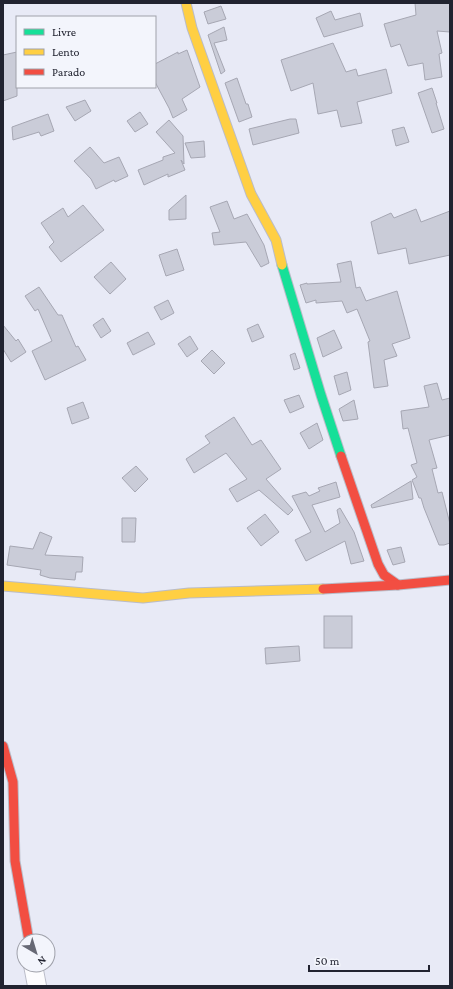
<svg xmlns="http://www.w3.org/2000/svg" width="453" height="989" viewBox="0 0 453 989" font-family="'Crimson Pro',serif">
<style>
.building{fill:#caccd8;stroke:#a6a7b3}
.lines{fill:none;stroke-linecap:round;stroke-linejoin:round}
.street-casing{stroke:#babcc8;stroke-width:20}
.fast-casing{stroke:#babcc8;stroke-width:11}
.slow-casing{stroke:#babcc8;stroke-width:11}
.jam-casing{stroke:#babcc8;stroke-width:11}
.street{stroke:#fcfcfe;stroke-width:18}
.fast{stroke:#16e098;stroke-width:9}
.slow{stroke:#ffcf43;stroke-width:9}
.jam{stroke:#f24e42;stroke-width:9}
</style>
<rect width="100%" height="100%" fill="#e8eaf6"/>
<g class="building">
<path d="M415 3H450V32L437 31 442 53 439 54 442 77 425 80 423 63 408 66 400 44 391 47 384 24 416 15Z"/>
<path d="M221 6 226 19 208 24 204 12Z"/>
<path d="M331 11 335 20 360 13 363 26 324 37 316 18Z"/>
<path d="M224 27 227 40 214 43 225 71 221 74 208 35Z"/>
<path d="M333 43 346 72 356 69 358 76 386 69 392 93 357 102 362 123 341 127 337 110 318 114 313 83 291 91 281 60Z"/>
<path d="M187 50 200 87 182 99 187 110 173 118 169 108 155 82V64L178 52V54Z"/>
<path d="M17 52V96L3 101V55Z"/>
<path d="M237 78 246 104H248L252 117 239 122 225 83Z"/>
<path d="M432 88 437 103H436L444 129 432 133 418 93Z"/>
<path d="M85 100 91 111 75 121 66 107Z"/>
<path d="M140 112 148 124 135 132 127 121Z"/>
<path d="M48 114 54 131 41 136 39 132 13 140 12 127Z"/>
<path d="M290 119H296L299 133 253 145 249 129Z"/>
<path d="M169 120 183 136 184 164 181 160 185 170 168 177V174L144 185 138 170 163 160V157L175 153 156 132Z"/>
<path d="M404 127 409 142 396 146 392 130Z"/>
<path d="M204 141 205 157 191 158 185 143Z"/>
<path d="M90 147 104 163 119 157 128 176 115 182 114 180 96 189 91 179 74 161Z"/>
<path d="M186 195V219L169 220V210Z"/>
<path d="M227 201 234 219 247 214 264 245 269 263 261 267 246 242 214 245 212 233 220 232 210 207Z"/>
<path d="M83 205 104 230 61 262 49 247 54 242 41 223 63 208 68 217Z"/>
<path d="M416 209 421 222 450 211V255L409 264 406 248 378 254 371 222 391 213 394 218Z"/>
<path d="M177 249 184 270 166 276 159 255Z"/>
<path d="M351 261 356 288 360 287 366 301 397 291 410 338 392 344 397 356 384 360 388 386 374 388 368 342 370 341 357 309 347 313 342 301 316 303V300L306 303 300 285 307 283V284L341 282 337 264Z"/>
<path d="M111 262 126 279 110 294 94 277Z"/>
<path d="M39 287 58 315H62L76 347 78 346 86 360 45 380 32 351 52 341 38 309 35 311 25 296Z"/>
<path d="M168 300 174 313 161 320 154 307Z"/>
<path d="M103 318 111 331 101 338 93 325Z"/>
<path d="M258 324 264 337 252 342 247 329Z"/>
<path d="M3 325 16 341 18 339 26 352 11 362 3 349Z"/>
<path d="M334 330 342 348 323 357 317 338Z"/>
<path d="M148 332 155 344 133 355 127 343Z"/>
<path d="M190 336 198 349 187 357 178 344Z"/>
<path d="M212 350 225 363 214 374 201 361Z"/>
<path d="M295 353 300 368 294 370 290 355Z"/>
<path d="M347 372 351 390 339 395 334 376Z"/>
<path d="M437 383 442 400 450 398V435L429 440 437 468 432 469 438 493 442 492 450 524V543L444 545H439L424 508 421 498H419L412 480 417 477 411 465 417 463 408 428 403 429 401 411 429 407 424 386Z"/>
<path d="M299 395 304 407 290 413 284 400Z"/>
<path d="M354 400 358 419 343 421 339 409Z"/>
<path d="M83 402 89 418 72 424 67 408Z"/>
<path d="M234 417 252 445 261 440 281 469 266 479 293 510 288 515 259 490 237 502 229 489 247 479 226 453 194 473 186 459 210 443 205 436Z"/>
<path d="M317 423 323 440 309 449 300 433Z"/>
<path d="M136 466 148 479 135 492 122 478Z"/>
<path d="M411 481 413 499 372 508 371 505Z"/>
<path d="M336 482 340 497 312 505 325 532 340 523 337 510 340 508 354 532 364 561 351 564 345 541 306 561 295 540 311 532 292 496 306 492 309 496 320 491 318 488Z"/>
<path d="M265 514 279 532 261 546 247 528Z"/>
<path d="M122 518H136L135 542H122Z"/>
<path d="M40 532 52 537 45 555 83 557 82 572H76L75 580 50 578 40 575 41 570 7 565 10 546 33 549Z"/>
<path d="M401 547 405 562 393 565 387 550Z"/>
<rect x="324" y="616" width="28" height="32"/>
<path d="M299 646 300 661 266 664 265 648Z"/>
</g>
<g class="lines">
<g class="street-casing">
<path id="street" d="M33 965 37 986"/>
</g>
<g class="fast-casing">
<path id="fast" d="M282 265 321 395 341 456"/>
</g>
<g class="slow-casing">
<g id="slow">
<path d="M186 3 192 28 251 194 276 240 282 265"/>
<path d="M3 586 143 598 189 593 323 589"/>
</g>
</g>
<g class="jam-casing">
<g id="jam">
<path d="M341 456 378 564 384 575 398 585 450 580"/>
<path d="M323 589 398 585"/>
<path d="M3 746 13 782 15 861 29 941"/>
</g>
</g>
<use href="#street" class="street"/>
<use href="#fast" class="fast"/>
<use href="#slow" class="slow"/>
<use href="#jam" class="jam"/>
</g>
<rect width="453" height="989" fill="none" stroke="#212330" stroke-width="8"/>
<rect x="16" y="16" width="140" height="72" fill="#f3f5fc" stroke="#9fa1aa"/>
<rect x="24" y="29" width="20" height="6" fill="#16e098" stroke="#9fa1aa"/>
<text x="52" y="36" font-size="12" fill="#212330">Livre</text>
<rect x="24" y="49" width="20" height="6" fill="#ffcf43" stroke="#9fa1aa"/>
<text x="52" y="56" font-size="12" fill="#212330">Lento</text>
<rect x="24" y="69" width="20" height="6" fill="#f24e42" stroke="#9fa1aa"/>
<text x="52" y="76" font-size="12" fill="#212330">Parado</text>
<g transform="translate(36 953) rotate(142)"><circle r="19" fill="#f3f5fc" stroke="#9fa1aa"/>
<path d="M0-3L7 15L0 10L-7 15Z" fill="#676975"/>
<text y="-6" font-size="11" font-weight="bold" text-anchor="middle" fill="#212330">N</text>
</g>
<path d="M309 965v6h120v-6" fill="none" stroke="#212330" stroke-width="2"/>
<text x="315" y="965" font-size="12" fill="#212330" stroke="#f3f5fc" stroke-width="3" paint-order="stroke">50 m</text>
</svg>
